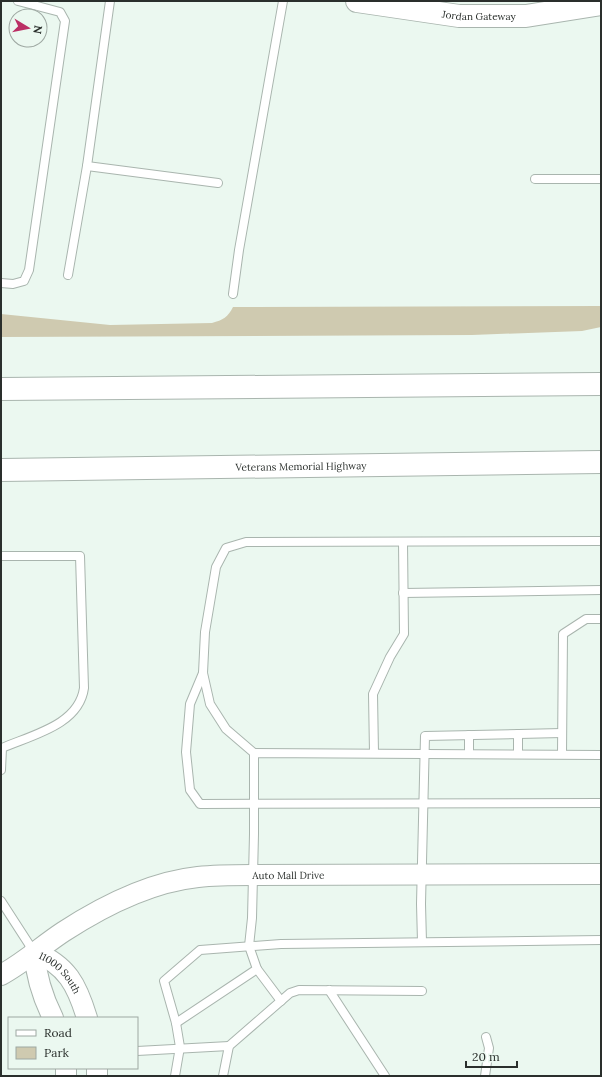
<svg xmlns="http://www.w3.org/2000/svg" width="602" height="1077" viewBox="0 0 602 1077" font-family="Lora,serif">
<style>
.green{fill:#cfcab0}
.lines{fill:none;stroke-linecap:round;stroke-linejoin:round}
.service-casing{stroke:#a9b5ae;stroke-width:10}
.tertiary-casing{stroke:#a9b5ae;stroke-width:22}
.secondary-casing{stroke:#a9b5ae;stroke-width:24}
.motorway-casing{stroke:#a9b5ae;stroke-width:24}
.service{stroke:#fff;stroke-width:8}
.tertiary{stroke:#fff;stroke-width:20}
.secondary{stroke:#fff;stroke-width:22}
.motorway{stroke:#fff;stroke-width:22}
.labels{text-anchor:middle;stroke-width:3.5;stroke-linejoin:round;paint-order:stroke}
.street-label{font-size:10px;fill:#2a2f2c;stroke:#ebf8f0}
</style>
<rect width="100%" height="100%" fill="#ebf8f0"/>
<path class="green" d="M601 306V327L582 331 472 335 1 337V314L110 325 212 323C223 320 228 317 233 307Z"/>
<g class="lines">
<g class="service-casing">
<g id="service">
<path d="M87 166 218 183"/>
<path d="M535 179H601"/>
<path d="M68 275 87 166 110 1"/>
<path d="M1 283 13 284 24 281 29 270 65 21 60 12 18 1"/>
<path d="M233 294 239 250 283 1"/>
<path d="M1 556H80L84 688C79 725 32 735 2 748L1 770"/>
<path d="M403 593 601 590"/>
<path d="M203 673 190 704 186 752 190 790 200 804 601 803"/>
<path d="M469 735V754"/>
<path d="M254 753 226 729 210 704 203 673 205 632 216 567 226 548 246 542 601 541"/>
<path d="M374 753 373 694 390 657 404 634 403 542"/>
<path d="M518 754V734"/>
<path d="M562 754 563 634 586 619H601"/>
<path d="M1 901 34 952"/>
<path d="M422 942 421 904 425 736 562 733"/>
<path d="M257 969 281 1001"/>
<path d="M329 990 385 1076"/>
<path d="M176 1023 257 969 249 946 252 918 254 834V753L601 755"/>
<path d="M137 1051 229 1046"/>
<path d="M175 1076 180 1047 176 1023 164 981 200 950 281 944 601 940"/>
<path d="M223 1076 229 1046 290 993 299 990 422 991"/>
<path d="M485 1076 489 1048 486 1037"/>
</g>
</g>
<g class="tertiary-casing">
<g id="tertiary">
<path id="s1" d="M34 952C67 965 77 985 87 1018"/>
<path d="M34 952C36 976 42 996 53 1018"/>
<path id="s2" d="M1 975C23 963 42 946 63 932 103 906 150 882 198 877 216 875 234 875 252 875L601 874"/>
<path d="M66 1068V1076"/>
<path d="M97 1068V1076"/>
</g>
</g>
<g class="secondary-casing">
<g id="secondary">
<path id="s3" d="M357 1 459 16H526L601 4"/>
</g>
</g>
<g class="motorway-casing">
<g id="motorway">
<path d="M1 389 601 384"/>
<path id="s4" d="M1 470 601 462"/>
</g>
</g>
<use href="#service" class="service"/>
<use href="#tertiary" class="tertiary"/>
<use href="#secondary" class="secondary"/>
<use href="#motorway" class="motorway"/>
</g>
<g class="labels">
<g class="street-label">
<text dy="4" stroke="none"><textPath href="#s3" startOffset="123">Jordan Gateway</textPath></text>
<text dy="4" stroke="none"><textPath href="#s4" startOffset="300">Veterans Memorial Highway</textPath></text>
<text dy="4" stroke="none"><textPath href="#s2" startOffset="313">Auto Mall Drive</textPath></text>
<text dy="4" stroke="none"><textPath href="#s1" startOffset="34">11000 South</textPath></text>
</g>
</g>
<rect width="602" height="1077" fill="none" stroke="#2a2f2c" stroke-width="4"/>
<rect x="8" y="1017" width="130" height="52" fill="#ebf8f0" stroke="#9ea8a2"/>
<rect x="16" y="1030" width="20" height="6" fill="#ffffff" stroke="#9ea8a2"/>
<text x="44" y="1037" font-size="12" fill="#2a2f2c">Road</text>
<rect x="16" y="1047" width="20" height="12" fill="#cfcab0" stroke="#9ea8a2"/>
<text x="44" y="1057" font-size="12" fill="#2a2f2c">Park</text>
<g transform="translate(28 28) rotate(100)"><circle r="19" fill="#ebf8f0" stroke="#9ea8a2"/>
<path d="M0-3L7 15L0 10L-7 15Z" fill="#bb2f65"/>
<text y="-6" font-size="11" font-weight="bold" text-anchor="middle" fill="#2a2f2c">N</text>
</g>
<path d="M466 1061v6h51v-6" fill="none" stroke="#2a2f2c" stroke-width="2"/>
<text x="472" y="1061" font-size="12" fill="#2a2f2c" stroke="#ebf8f0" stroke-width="3" paint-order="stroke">20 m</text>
</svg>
